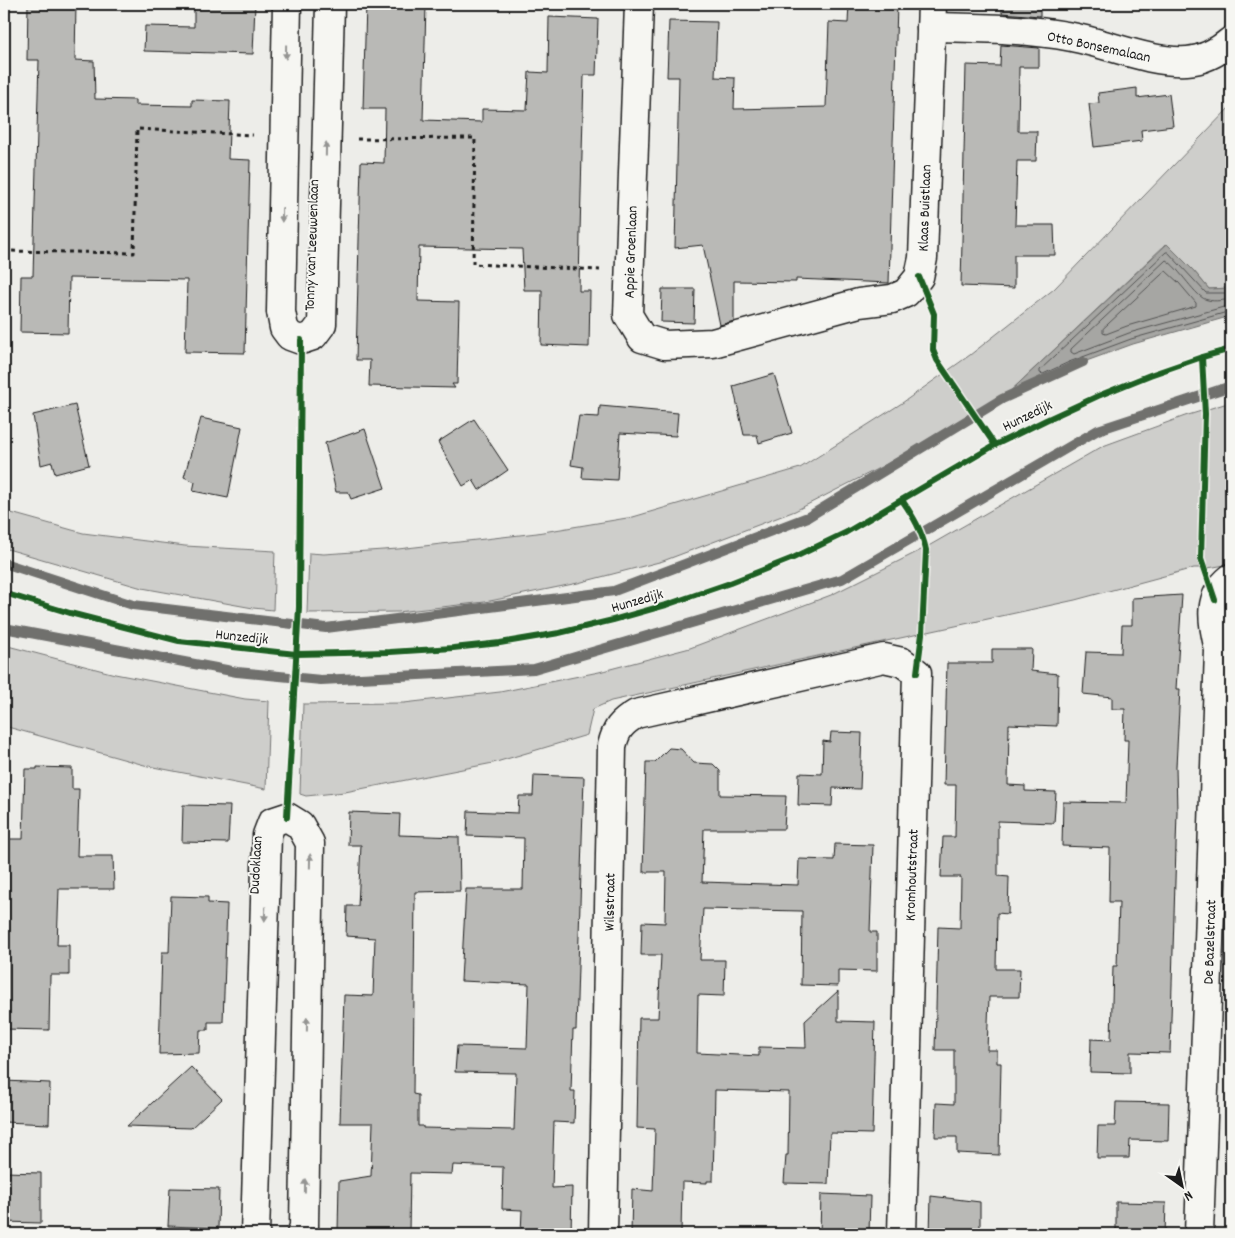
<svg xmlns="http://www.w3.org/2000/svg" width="1235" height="1238" viewBox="0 0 1235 1238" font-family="Dekko,sans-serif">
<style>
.green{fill:#cececb;stroke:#757574}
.water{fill:#a6a6a3;stroke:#6f6f6d}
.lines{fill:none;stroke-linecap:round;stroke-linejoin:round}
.shore{stroke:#535352;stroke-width:1}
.stream{stroke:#6f6f6d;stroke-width:10}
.building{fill:#b9b9b6;stroke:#1c1c1c}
.street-casing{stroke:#1c1c1c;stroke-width:31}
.path{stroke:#1c1c1c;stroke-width:3;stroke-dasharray:4 4;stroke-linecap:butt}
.street{stroke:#f6f6f2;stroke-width:28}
.cycleway-casing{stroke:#f6f6f2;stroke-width:9}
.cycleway{stroke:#1b5e20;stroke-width:6}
.oneway{fill:#949492}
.labels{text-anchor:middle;stroke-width:4;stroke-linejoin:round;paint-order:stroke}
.street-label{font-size:15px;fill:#1c1c1c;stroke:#f6f6f2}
</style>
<rect width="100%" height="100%" fill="#edede9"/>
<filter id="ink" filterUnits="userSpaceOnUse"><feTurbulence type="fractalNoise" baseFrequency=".02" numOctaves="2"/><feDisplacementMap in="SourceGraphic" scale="10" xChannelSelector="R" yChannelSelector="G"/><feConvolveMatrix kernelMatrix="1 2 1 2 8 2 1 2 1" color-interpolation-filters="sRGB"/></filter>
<g filter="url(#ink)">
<g class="green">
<path d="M1231 106V288L1209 289 1193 270 1166 244 1002 399 881 467 795 511 663 561 578 583 485 602 398 612 307 613 309 553 324 554 398 549 537 533 633 517 800 468 902 403 970 355 1054 289Z"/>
<path d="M1231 402V564L1208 568H1194L1075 600 611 701 593 709 587 735 493 763 345 792 306 796 300 794 303 704 404 703 500 692 599 672 690 648 831 595 925 548 1103 446 1185 416Z"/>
<path d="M4 511 83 533 185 546 275 551 273 610 253 608 142 588 4 548Z"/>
<path d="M4 645 115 674 245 699 269 701 266 789 148 766 4 726Z"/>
</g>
<path class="water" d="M1167 244 1193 270 1209 289 1231 288V316L1133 344 1070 367 1002 399Z"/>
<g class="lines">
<g class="shore">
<path d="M1166 271 1179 283 1196 303V306L1127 326 1106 334 1103 333V329Z"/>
<path d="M1231 293H1206L1168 252H1166L1040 370V373L1043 374 1069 362 1131 339 1231 311"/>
<path d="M1231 299C1224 300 1215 302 1208 300 1196 299 1179 267 1166 260L1071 349V352L1074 354 1129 333 1231 305"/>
</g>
<g class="stream">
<path d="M4 563 133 605 326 628 614 591 808 517 1002 399 1083 362"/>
<path d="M4 628 237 672 321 680 534 669 842 579 1098 430 1231 386"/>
</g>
</g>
<g class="building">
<path d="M28 4H76L75 60 94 61 95 99 135 100V105L192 106V100L230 101 228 159 250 160 245 353 185 352 187 280 69 278 68 333 20 332 21 276H33L39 60H27Z"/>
<path d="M194 4H255L253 54 144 51 145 26 194 27Z"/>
<path d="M366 4H426L423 120 482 122V109L527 110 529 72 548 73 549 17 598 19 596 75H584L580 232 579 291H590L589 347 541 345 542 290H524L522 249 419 247 418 301 459 302 457 384H452L455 388 369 386 370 360H356L361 162 384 163 385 109H363Z"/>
<path d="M849 4H897L889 283 796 279V282L734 281V321L720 325 703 245 675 248 679 77H667L669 21 717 22 715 77 735 78 734 109 826 107 829 22 848 23Z"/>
<path d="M1002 4H1040V16L1002 13Z"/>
<path d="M1001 45 1039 48V67H1019L1018 131H1037L1036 161H1017L1015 225H1054L1055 255H1014V288L961 286 966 65 1000 66Z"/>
<path d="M1137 88V98L1169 94 1173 126 1141 130 1142 141 1094 147 1089 104 1099 103 1098 93Z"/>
<path d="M662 289H695L694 323 661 322Z"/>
<path d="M774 374 792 433 759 443 757 435H744L733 386Z"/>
<path d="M75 405 89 465 55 474 52 462 41 465 33 415Z"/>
<path d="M600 406 678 413 676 436 620 433 617 480 582 478 583 467 571 465 579 416 599 417Z"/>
<path d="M201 418 242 427 228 498 193 491 195 482 184 477Z"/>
<path d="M474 419 508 470 479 490 473 480 463 486 438 442Z"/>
<path d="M365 429 385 488 351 499 348 492H336L325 443Z"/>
<path d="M1182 595 1176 689H1180L1176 767 1177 812 1170 1053 1130 1052V1073L1090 1072 1091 1039 1111 1040 1113 966H1117L1119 902H1109L1110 848 1062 846 1063 802 1126 803 1128 740H1124L1125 709H1112V697L1083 694 1086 652 1121 653 1122 625H1132V598Z"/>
<path d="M992 649H1032L1031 671 1058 674 1057 726 1009 724 1008 785 1025 786V791L1056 792 1054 823 998 821V876L1009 877 1008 914 997 913 996 969H1020L1019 997H989L987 1050H997V1063H1001L999 1155 957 1153V1137H935L936 1103 954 1104V1050H935L938 927 960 928 961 877H941L943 837H955L956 785H944L947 663H992Z"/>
<path d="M831 732 862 733 860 789 833 788 832 806 798 805 799 773 822 774 823 741 830 742Z"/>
<path d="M669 748 681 749 694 763 713 764 720 771V795L786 796 784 829H704L702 882 798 885 799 859 834 860 835 844 873 845 870 932H877V971L838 970V986L801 985 802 911 703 909 700 960H725L724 996 698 995 697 1053 759 1056V1047L806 1048 805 1021 838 991V1021L875 1022 872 1134 830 1133 828 1184 784 1183 786 1155H788L789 1092 715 1090 713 1181H707V1183L682 1182 681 1234H631L632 1189 653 1191 655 1129 637 1128 639 1018H658L661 955H641L642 922 665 923 666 872H643L646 762H655Z"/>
<path d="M37 767 72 768V789H79L77 856H113L114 889H59L57 945H69V975H50L49 1030 4 1029 8 839H23L25 769H37Z"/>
<path d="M534 775 584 777 576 1030H573L571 1091H575L574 1123 554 1122 552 1188 572 1187 571 1234H521L522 1210 502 1209 503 1167 453 1165 452 1174 410 1173 409 1232H338L339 1181 371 1176 373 1123H340L344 995 373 996 375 938 346 936 347 906H358L361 845H348L349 812 400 814 399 835 459 837 460 891 415 892 413 1094 418 1095V1126H423V1128L514 1130 516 1073 455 1072 457 1046 527 1048 529 984 461 981 466 889H523L524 838 467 836 468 811 518 813 519 796H533Z"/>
<path d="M183 805 230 806 228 843 182 842Z"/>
<path d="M171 896 208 897V903L227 904 223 1022H208V1030H200L199 1053 159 1054 162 952H169Z"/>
<path d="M191 1067 222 1099 191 1128 127 1126Z"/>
<path d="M4 1081 50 1083 49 1124 4 1122Z"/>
<path d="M1116 1102 1169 1103 1168 1141 1130 1140 1129 1158H1097L1098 1126H1115Z"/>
<path d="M4 1172 41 1173V1223L4 1222Z"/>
<path d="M170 1188 219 1189 218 1228 168 1226Z"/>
<path d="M821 1194 870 1196 869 1234H820Z"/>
<path d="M931 1196 980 1202V1234H930Z"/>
<path d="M1116 1202 1166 1203 1165 1234H1116Z"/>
</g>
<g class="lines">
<g class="street-casing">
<g id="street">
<path d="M287 4 281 312 284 328 290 336 301 340 313 336 322 324 330 4"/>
<path d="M639 4 628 315 642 338 665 345 713 343 859 303 892 299 906 293 919 277 923 258 932 4"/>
<path d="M931 27C978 28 1025 28 1072 37 1109 44 1149 63 1187 61 1204 60 1219 51 1231 41"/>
<path d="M255 1234 267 835 272 822 287 817 300 825 310 843 304 1227 301 1234"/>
<path d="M603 1234 612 746C616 729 621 723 636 714L884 658 902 662 917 673 902 1234"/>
<path d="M1199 1234 1219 650C1213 622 1206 598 1231 578"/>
</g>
</g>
<g class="path">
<path d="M357 139 475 138 473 264 600 270"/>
<path d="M4 251 134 253 137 129 253 135"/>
</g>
<use href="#street" class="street"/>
<g class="cycleway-casing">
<g id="cycleway">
<path d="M919 277 934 314 933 350 937 360 995 445"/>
<path d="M1202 357 1205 414 1201 558 1215 600"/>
<path d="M902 500C913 516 922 531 926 550L922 634 917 673"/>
<path d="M4 593 70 613 179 641 296 654 390 652 453 648 500 643 559 633 613 620 666 605 730 583 793 558 845 533 995 445 1046 420 1098 396 1150 375 1202 357 1231 349"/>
<path d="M287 817 299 607 301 340"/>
</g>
</g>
<use href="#cycleway" class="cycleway"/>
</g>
<defs><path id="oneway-solid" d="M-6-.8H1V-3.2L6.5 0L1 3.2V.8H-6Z" transform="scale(1.25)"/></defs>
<g class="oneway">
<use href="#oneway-solid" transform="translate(286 52) rotate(91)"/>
<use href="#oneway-solid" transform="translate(326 149) rotate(-89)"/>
<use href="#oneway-solid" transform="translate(282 215) rotate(91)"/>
<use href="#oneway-solid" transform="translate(310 861) rotate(-89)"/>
<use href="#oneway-solid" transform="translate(265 914) rotate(92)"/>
<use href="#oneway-solid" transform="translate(307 1024) rotate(-89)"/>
<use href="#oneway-solid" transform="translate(305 1186) rotate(-89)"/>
</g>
</g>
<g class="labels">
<g class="street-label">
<text transform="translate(1099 46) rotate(12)" y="5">Otto Bonsemalaan</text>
<text transform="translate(924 208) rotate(-88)" y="5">Klaas Buistlaan</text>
<text transform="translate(311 245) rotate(-88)" y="5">Tonny van Leeuwenlaan</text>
<text transform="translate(630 252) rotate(-88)" y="5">Appie Groenlaan</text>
<text transform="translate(1027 415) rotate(-26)" y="5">Hunzedijk</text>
<text transform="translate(637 600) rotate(-16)" y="5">Hunzedijk</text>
<text transform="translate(242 636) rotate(6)" y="5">Hunzedijk</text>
<text transform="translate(255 865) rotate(-87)" y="5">Dudoklaan</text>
<text transform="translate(911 875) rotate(-88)" y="5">Kromhoutstraat</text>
<text transform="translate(609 902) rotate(-89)" y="5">Wilsstraat</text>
<text transform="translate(1209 942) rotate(-88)" y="5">De Bazelstraat</text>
</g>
</g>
<rect width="1235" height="1238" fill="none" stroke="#f6f6f2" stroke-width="20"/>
<rect x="10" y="10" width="1215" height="1218" fill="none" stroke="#1c1c1c" stroke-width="2" filter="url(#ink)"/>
<g transform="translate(1182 1186) rotate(147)" stroke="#f6f6f2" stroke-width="4" paint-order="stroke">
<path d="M0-4L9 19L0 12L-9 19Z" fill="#1c1c1c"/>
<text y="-8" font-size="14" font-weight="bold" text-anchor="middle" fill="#1c1c1c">N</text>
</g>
</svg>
